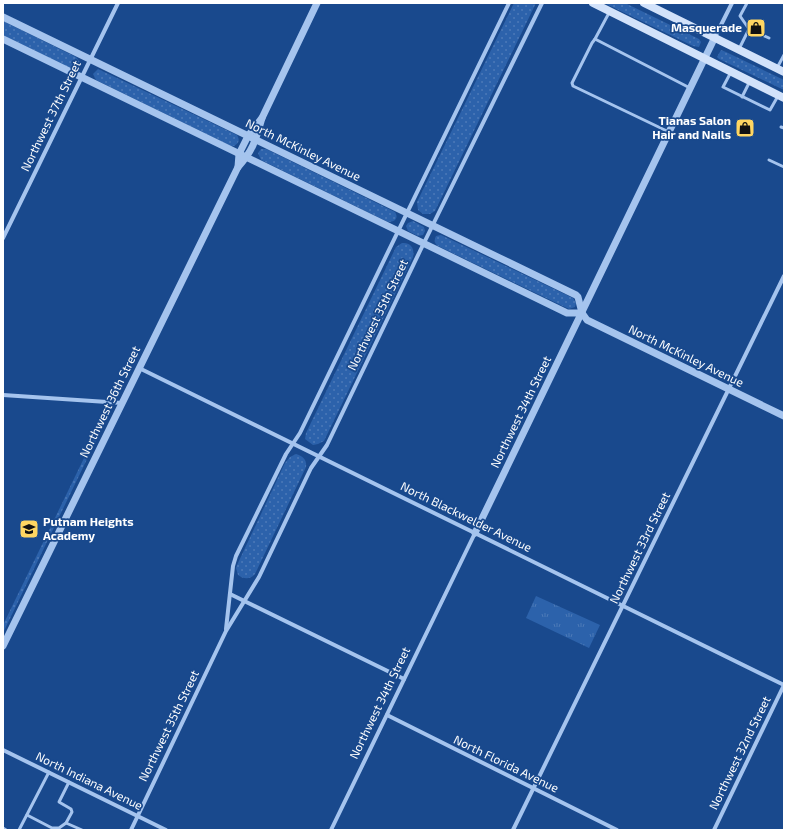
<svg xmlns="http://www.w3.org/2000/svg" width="787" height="833" viewBox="0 0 787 833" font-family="'Exo 2',sans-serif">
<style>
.grass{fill:url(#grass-dots)}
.park{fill:url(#park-tufts)}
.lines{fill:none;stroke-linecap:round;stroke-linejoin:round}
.service{stroke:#a5c4ee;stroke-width:3}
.minor{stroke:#a5c4ee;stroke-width:4}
.tertiary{stroke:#a5c4ee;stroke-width:7}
.secondary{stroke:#d2e2fa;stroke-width:8}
.labels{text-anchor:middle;stroke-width:3.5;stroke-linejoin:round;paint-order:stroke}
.poi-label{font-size:12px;font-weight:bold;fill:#fff;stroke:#19498d;text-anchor:end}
.street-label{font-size:12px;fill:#fff;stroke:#19498d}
</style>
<defs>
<pattern id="grass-dots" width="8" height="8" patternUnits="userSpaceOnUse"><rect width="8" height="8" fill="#2c62ab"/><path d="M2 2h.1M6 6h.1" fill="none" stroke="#4c7ab8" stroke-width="1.8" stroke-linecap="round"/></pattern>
<pattern id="park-tufts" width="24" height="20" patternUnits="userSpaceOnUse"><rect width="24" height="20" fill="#2c62ab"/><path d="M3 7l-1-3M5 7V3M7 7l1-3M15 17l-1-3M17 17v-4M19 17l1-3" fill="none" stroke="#4c7ab8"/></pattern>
</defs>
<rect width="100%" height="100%" fill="#19498d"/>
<g class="grass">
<path d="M514 3H536L435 211 430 214H423L418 210 417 202Z"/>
<path d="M604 3H625L699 39 701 42 699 47 693 46Z"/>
<path d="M3 21 76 57 80 62 79 65 73 69 70 68 3 35Z"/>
<path d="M721 50 726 52 784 80V90L719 59 717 57Z"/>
<path d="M98 69 237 135C240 140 239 143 234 146H231L96 80 93 74Z"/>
<path d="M261 149H266L395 212C399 218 395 222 388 222L261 160 258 153Z"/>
<path d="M413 221 424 227 425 231 423 235 418 236 408 231 406 226 408 223Z"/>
<path d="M441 235 573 298 576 303 575 307 569 309 438 246C434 243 434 240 436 236Z"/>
<path d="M402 243C410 242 415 248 413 257L324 441 318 444 313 445 305 439 306 433 396 247Z"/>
<path d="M103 419 105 422 3 633V625Z"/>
<path d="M296 454C303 456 307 460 306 467L255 574C250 580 243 579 238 575L236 568 237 565 285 463 290 457Z"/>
</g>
<path class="park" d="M536 596 600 625 589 648 526 618Z"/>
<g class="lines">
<g class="service">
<path d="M610 11 595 39 690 88"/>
<path d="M749 29 769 38"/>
<path d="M595 39 592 43 572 83 573 86 669 132"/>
<path d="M739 49 749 29 740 16 747 3"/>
<path d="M777 68 784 55"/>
<path d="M731 72 723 87 770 110 778 96"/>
<path d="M742 97 750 81"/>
<path d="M781 127 784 128"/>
<path d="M769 160 784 167"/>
<path d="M69 782 59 802 71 809 72 812 66 823 82 830"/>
<path d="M27 815 52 828H59L66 823"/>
<path d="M3 828 6 830"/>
<path d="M19 830 49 772"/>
</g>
<g class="minor">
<path d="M715 37 732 3"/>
<path d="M3 238 118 3"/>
<path d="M139 368 784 685"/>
<path d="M3 395 122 403"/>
<path d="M230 594 404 679"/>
<path d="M226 629 233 566 236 556 286 454 300 433 509 3"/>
<path d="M387 715 617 830"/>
<path d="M3 750 166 830"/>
<path d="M131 830 226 631 259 577 311 468 327 445 420 251 542 3"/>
<path d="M331 830 475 533"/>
<path d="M513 830 784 276"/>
<path d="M714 830 784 685"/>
</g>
<g class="tertiary">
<path d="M3 17 576 295 578 297 582 313 587 320 784 416"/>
<path d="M3 39 567 313H582"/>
<path d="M238 167 239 154 248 136 262 118 317 3"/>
<path d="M475 533 715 37"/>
<path d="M3 646 238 167C253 151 256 139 262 118"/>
</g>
<g class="secondary">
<path d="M593 3 784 98"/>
<path d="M644 3 784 72"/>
</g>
</g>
<defs>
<g id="shop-square" transform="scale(1)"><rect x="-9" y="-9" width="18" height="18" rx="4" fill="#ffd662" stroke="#19498d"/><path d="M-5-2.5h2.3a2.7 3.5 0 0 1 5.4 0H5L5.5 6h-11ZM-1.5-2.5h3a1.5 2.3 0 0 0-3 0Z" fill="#111"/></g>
<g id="school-square" transform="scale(1)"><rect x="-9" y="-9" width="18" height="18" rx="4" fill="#ffd662" stroke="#19498d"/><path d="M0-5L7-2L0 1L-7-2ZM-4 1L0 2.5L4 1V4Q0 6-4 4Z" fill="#111"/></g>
</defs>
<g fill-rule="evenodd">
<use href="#shop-square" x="756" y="28"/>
<use href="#shop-square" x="745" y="128"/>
<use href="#school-square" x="29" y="529"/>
</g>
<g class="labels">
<g class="poi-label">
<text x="742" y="32">Masquerade</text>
<text x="731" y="125">Tianas Salon<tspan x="731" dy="14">Hair and Nails</tspan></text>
<text x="43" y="526" text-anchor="start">Putnam Heights<tspan x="43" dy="14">Academy</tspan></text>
</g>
<g class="street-label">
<text transform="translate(51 116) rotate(-64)" y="4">Northwest 37th Street</text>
<text transform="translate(303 150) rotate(26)" y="4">North McKinley Avenue</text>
<text transform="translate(378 315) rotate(-64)" y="4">Northwest 35th Street</text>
<text transform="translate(686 356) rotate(26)" y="4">North McKinley Avenue</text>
<text transform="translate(110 402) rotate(-64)" y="4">Northwest 36th Street</text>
<text transform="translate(521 412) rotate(-64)" y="4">Northwest 34th Street</text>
<text transform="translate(466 517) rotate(26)" y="4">North Blackwelder Avenue</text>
<text transform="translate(640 548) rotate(-64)" y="4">Northwest 33rd Street</text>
<text transform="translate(380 703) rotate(-64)" y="4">Northwest 34th Street</text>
<text transform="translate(169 726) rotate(-64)" y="4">Northwest 35th Street</text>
<text transform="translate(740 753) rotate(-64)" y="4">Northwest 32nd Street</text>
<text transform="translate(506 764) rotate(26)" y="4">North Florida Avenue</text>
<text transform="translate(89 781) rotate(26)" y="4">North Indiana Avenue</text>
</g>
</g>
<rect width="787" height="833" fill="none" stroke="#ffffff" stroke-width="8"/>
</svg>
